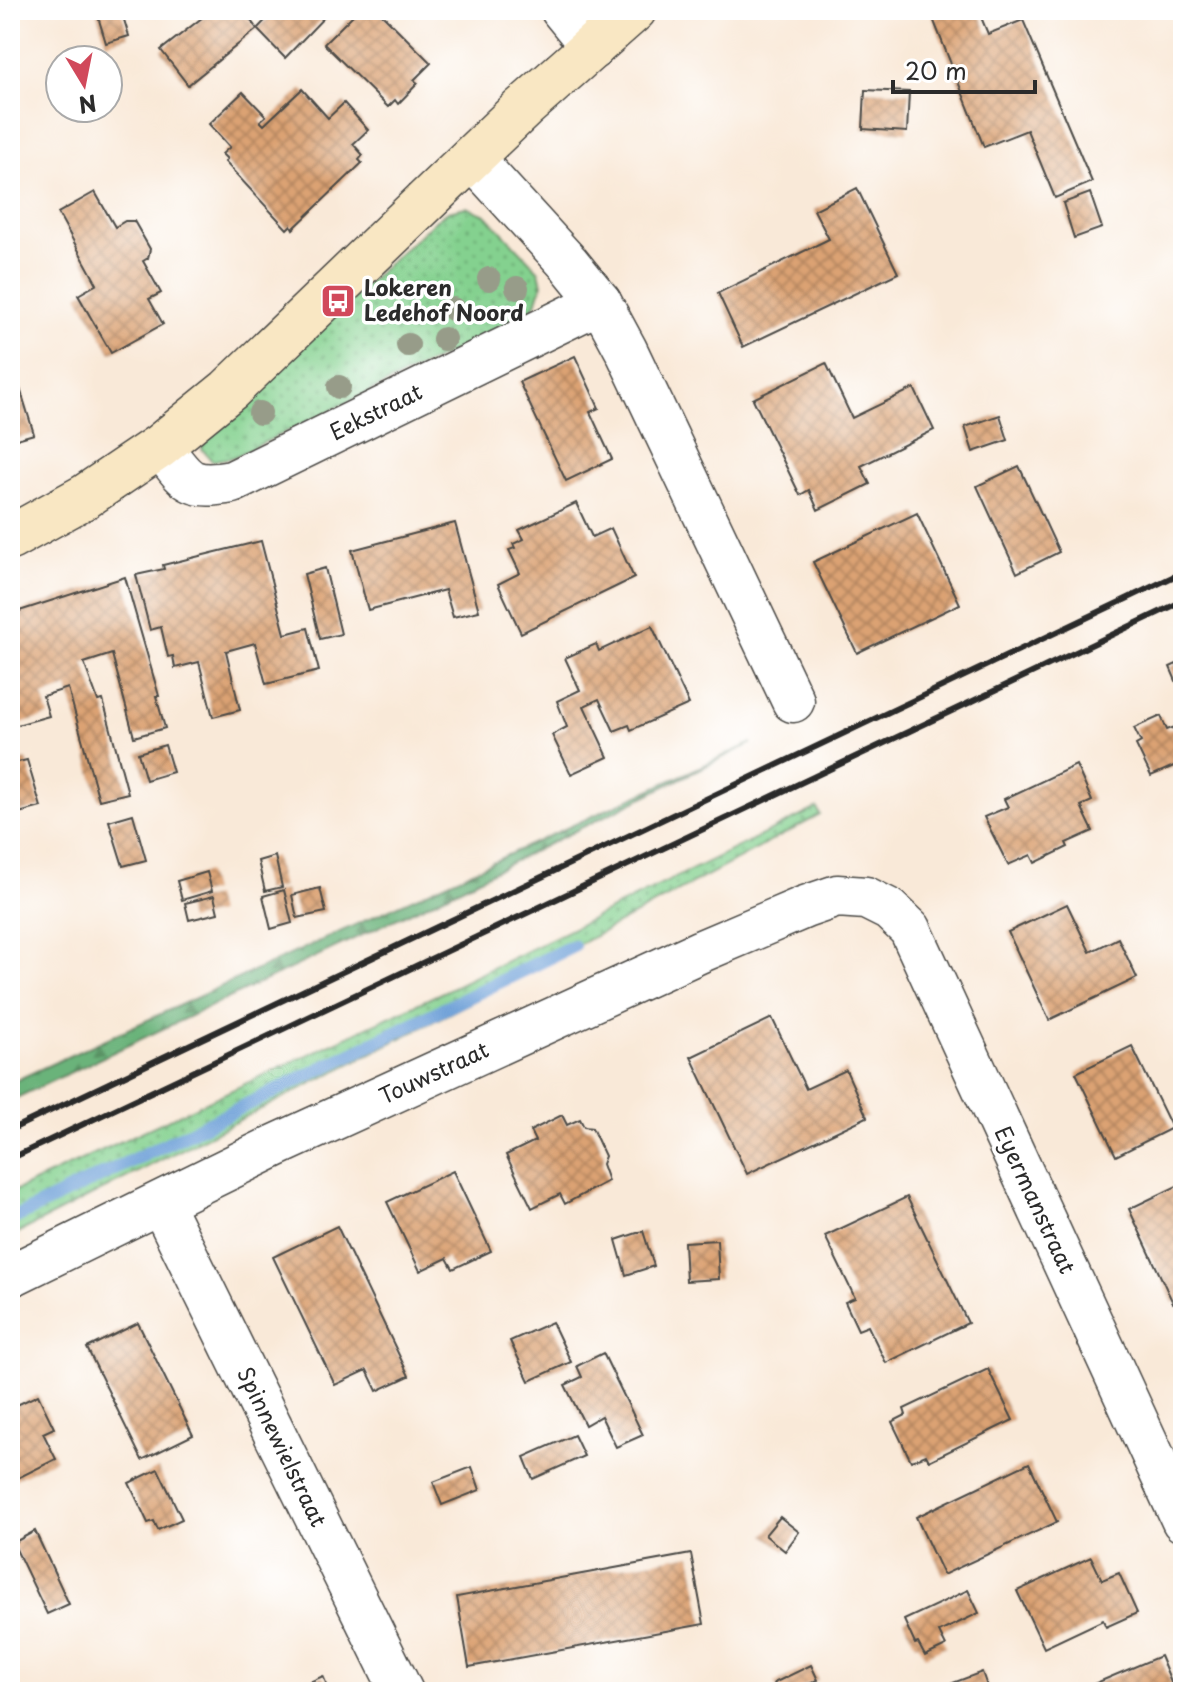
<svg xmlns="http://www.w3.org/2000/svg" width="1193" height="1702" viewBox="0 0 1193 1702" font-family="'Playpen Sans',sans-serif">
<style>
.grass{fill:url(#grass-dots);stroke:#587e5d;stroke-width:2}
.forest{fill:url(#forest-firs);stroke:#4b6f52;stroke-width:2}
.lines{fill:none;stroke-linecap:round;stroke-linejoin:round}
.stream{stroke:#6c9fd7;stroke-width:14}
.building{fill:url(#building-cross-hatch)}
.street-casing{stroke:#4a4845;stroke-width:45}
.secondary-casing{stroke:#4a4845;stroke-width:47}
.street{stroke:#fff;stroke-width:42}
.secondary{stroke:#f9e7c3;stroke-width:44}
.rail{stroke:#2b2b2b;stroke-width:6}
.tree{fill:#979c89}
.labels{text-anchor:middle;stroke-width:7;stroke-linejoin:round;paint-order:stroke}
.poi-label{font-size:22px;font-weight:bold;fill:#2b2b2b;stroke:#fff;text-anchor:start}
.street-label{font-size:22px;fill:#2b2b2b;stroke:#fff}
</style>
<defs>
<pattern id="grass-dots" width="8" height="8" patternUnits="userSpaceOnUse" patternTransform="scale(2)"><rect width="8" height="8" fill="#84d18f"/><path d="M2 2h.1M6 6h.1" fill="none" stroke="#6caa75" stroke-width="1.8" stroke-linecap="round"/></pattern>
<pattern id="forest-firs" width="22" height="20" patternUnits="userSpaceOnUse" patternTransform="scale(2)"><rect width="22" height="20" fill="#6bb37a"/><path d="M5 1l3.5 6h-7zM16 11l3.5 6h-7z" fill="#589264"/></pattern>
<pattern id="building-cross-hatch" width="8" height="8" patternUnits="userSpaceOnUse" patternTransform="scale(2)"><rect width="8" height="8" fill="#dba273"/><path d="M0 0l8 8M0 8l8-8" fill="none" stroke="#b2845f"/></pattern>
</defs>
<rect width="100%" height="100%" fill="#fff"/>
<filter id="ink" filterUnits="userSpaceOnUse"><feTurbulence type="fractalNoise" baseFrequency=".0125" numOctaves="2"/><feDisplacementMap in="SourceGraphic" scale="16" xChannelSelector="R" yChannelSelector="G"/><feConvolveMatrix kernelMatrix="1 2 1 2 8 2 1 2 1" color-interpolation-filters="sRGB"/></filter>
<filter id="wash" filterUnits="userSpaceOnUse"><feTurbulence type="fractalNoise" baseFrequency=".006" numOctaves="4" result="noise"/><feDisplacementMap in="SourceGraphic" scale="32" xChannelSelector="R" yChannelSelector="G"/><feGaussianBlur stdDeviation="1.8" result="paint"/><feColorMatrix in="noise" values="0 0 0 0 0 0 0 0 0 0 0 0 0 0 0 0 0 1.4 0 .05"/><feComposite in="paint" operator="in"/></filter>
<g filter="url(#wash)">
<rect width="100%" height="100%" fill="#f9e9d8"/>
<g class="grass">
<path d="M466 207 486 215 539 271 542 284 536 304 523 318 234 457 212 461 202 449 205 432 435 221 448 211Z"/>
<path d="M817 808 820 815 483 996 10 1237V1193L447 990Z"/>
</g>
<path class="forest" d="M752 743 436 900 10 1101V1083Z"/>
<g class="lines">
<path class="stream" d="M10 1220 573 946"/>
</g>
<g id="blocks">
<g class="building">
<path d="M96 10H121L129 36 106 43Z"/>
<path d="M212 10H243L257 29 188 85 161 50Z"/>
<path d="M275 10H331L285 58 257 29Z"/>
<path d="M358 10H378L431 63 414 80 418 83 398 104 395 100 388 107 324 44Z"/>
<path d="M939 10H978L988 34 1023 20 1092 182 1055 198 1027 130 984 147 932 16 941 13Z"/>
<path d="M302 89 328 118 344 103 368 130 353 144 363 155 359 160 362 163 293 229 291 225 287 229 225 162 227 159 222 154 230 147 209 124 243 92 266 116 260 121 264 125Z"/>
<path d="M865 90 909 92 907 132 863 129Z"/>
<path d="M857 188 898 273 743 347 718 293 829 239 814 210Z"/>
<path d="M95 192 115 227 125 221H134L150 249 148 258 143 261 161 293 149 299 163 324 111 353 78 295 97 284 58 213Z"/>
<path d="M1090 193 1102 228 1074 238 1063 203Z"/>
<path d="M575 356 599 408 590 412 612 459 566 481 519 382Z"/>
<path d="M826 363 852 418 914 388 934 430 861 466 870 484 818 510 809 490 800 495 753 399Z"/>
<path d="M15 372 34 434 10 441V374Z"/>
<path d="M1000 415 1008 440 973 452 965 427Z"/>
<path d="M1019 466 1059 552 1017 573 977 486Z"/>
<path d="M576 503 592 537 611 528 634 578 521 633 498 584 520 573 509 550 515 548 513 544 524 539 519 530Z"/>
<path d="M917 513 960 604 857 653 813 562Z"/>
<path d="M455 523 479 611 453 617 445 590 368 610 352 550Z"/>
<path d="M261 541 285 634 308 628 319 671 266 684 255 643 226 651 240 710 213 717 199 662 175 668 173 656 168 657 161 627 150 630 136 575 164 569 163 565Z"/>
<path d="M325 568 341 634 320 639 304 574Z"/>
<path d="M125 577 159 696H156L165 728 134 737 112 654 84 663 98 701 103 700 128 793 99 800 68 688 43 696 49 716 10 727V614Z"/>
<path d="M652 626 689 704 631 730 629 725 614 731 599 699 584 706 608 757 571 774 552 735 567 727 557 701 580 690 565 658 596 644 599 651Z"/>
<path d="M1183 661V697L1170 667Z"/>
<path d="M1161 716 1167 730 1183 724V762L1151 776 1136 745 1141 742 1134 728Z"/>
<path d="M165 745 173 772 146 780 138 753Z"/>
<path d="M27 760 41 807 15 814 10 794V764Z"/>
<path d="M1076 765 1092 801 1081 806 1093 831 1066 843 1068 847 1035 863 1031 855 1008 865 984 817 1008 807 1004 799Z"/>
<path d="M133 814 146 860 123 866 109 821Z"/>
<path d="M275 856 282 887 265 891 258 861Z"/>
<path d="M207 872 212 891 182 900 177 881Z"/>
<path d="M320 888 326 912 297 918 292 895Z"/>
<path d="M284 890 292 923 271 929 263 896Z"/>
<path d="M214 896 218 913 189 920 185 903Z"/>
<path d="M1067 904 1090 952 1118 938 1137 978 1049 1020 1008 932Z"/>
<path d="M772 1018 806 1089 846 1070 867 1117 747 1174 691 1057Z"/>
<path d="M1132 1046 1172 1128 1116 1156 1076 1073Z"/>
<path d="M562 1115 567 1125 580 1119 584 1127 592 1128 605 1156 602 1164 608 1181 565 1204 560 1194 532 1208 506 1155 535 1141 530 1131Z"/>
<path d="M453 1171 491 1251 453 1269 447 1258 420 1271 387 1202Z"/>
<path d="M1183 1183V1298L1173 1303 1129 1209Z"/>
<path d="M907 1197 968 1323 886 1363 868 1326 858 1330 845 1302 855 1298 825 1236Z"/>
<path d="M337 1226 409 1376 377 1391 367 1370 335 1385 273 1257Z"/>
<path d="M643 1231 654 1266 626 1275 616 1240Z"/>
<path d="M717 1240 719 1279 686 1281 684 1242Z"/>
<path d="M552 1322 571 1362 529 1381 510 1341Z"/>
<path d="M138 1323 193 1435 142 1460 87 1348Z"/>
<path d="M603 1353 643 1435 616 1447 601 1416 585 1425 565 1385 582 1377 577 1366Z"/>
<path d="M988 1369 1013 1420 929 1461 926 1455 911 1461 892 1422 906 1415 904 1409Z"/>
<path d="M10 1393 17 1405 38 1395 54 1428 43 1433 56 1459 10 1482Z"/>
<path d="M574 1435 584 1456 533 1479 524 1457Z"/>
<path d="M1029 1463 1057 1522 943 1575 916 1517Z"/>
<path d="M472 1467 480 1490 442 1505 433 1482Z"/>
<path d="M158 1469 182 1519 158 1530 154 1521 148 1523 129 1483Z"/>
<path d="M780 1517 799 1532 785 1551 765 1535Z"/>
<path d="M35 1531 69 1604 47 1614 13 1543Z"/>
<path d="M691 1554 704 1624 469 1667 457 1597Z"/>
<path d="M1091 1557 1102 1580 1119 1573 1137 1613 1106 1627 1103 1620 1044 1648 1017 1591Z"/>
<path d="M968 1590 979 1613 939 1632 946 1646 925 1656 918 1643 915 1644 904 1620Z"/>
<path d="M1160 1656 1175 1692H1075Z"/>
<path d="M811 1665 818 1680 792 1692H779L774 1683Z"/>
<path d="M982 1672 989 1692H953L950 1684Z"/>
<path d="M323 1676 330 1692H287Z"/>
</g>
</g>
</g>
<g filter="url(#ink)">
<use href="#blocks" fill-opacity="0" stroke="#4a4845" stroke-width="2"/>
<g class="lines">
<g class="street-casing">
<g id="street">
<path d="M562 10 593 48"/>
<path d="M473 159 569 264 600 302 626 350 793 701"/>
<path d="M160 446C187 479 186 490 232 482L600 302"/>
<path d="M161 1203 402 1692"/>
<path d="M10 1276 275 1146 699 952 805 907 837 896 866 898 890 910 910 929 1183 1521"/>
</g>
</g>
<g class="secondary-casing">
<path id="secondary" d="M10 538 86 496 160 446 229 390 523 108 634 10"/>
</g>
<use href="#street" class="street"/>
<use href="#secondary" class="secondary"/>
<g class="rail">
<path d="M10 1130 1183 572"/>
<path d="M10 1159 1183 601"/>
</g>
</g>
<g class="tree">
<circle cx="489" cy="279" r="12"/>
<circle cx="517" cy="288" r="12"/>
<circle cx="453" cy="309" r="12"/>
<circle cx="444" cy="339" r="12"/>
<circle cx="408" cy="345" r="12"/>
<circle cx="339" cy="387" r="12"/>
<circle cx="260" cy="413" r="12"/>
</g>
</g>
<defs>
<g id="bus-square" transform="scale(1.8)"><rect x="-9" y="-9" width="18" height="18" rx="4" fill="#d1495b" stroke="#fff"/><path d="M-5-6H5V4H4V6H2V4H-2V6H-4V4H-5ZM-3.5-4V0h7V-4ZM-3.5 1.2v1.5H-2V1.2ZM2 1.2v1.5H3.5V1.2Z" fill="#fff"/></g>
</defs>
<g fill-rule="evenodd">
<use href="#bus-square" x="338" y="301"/>
</g>
<g class="labels">
<g class="poi-label">
<text x="364" y="296">Lokeren<tspan x="364" dy="25">Ledehof Noord</tspan></text>
</g>
<g class="street-label">
<text transform="translate(376 412) rotate(-26)" y="8">Eekstraat</text>
<text transform="translate(434 1073) rotate(-25)" y="8">Touwstraat</text>
<text transform="translate(1035 1200) rotate(65)" y="8">Eyermanstraat</text>
<text transform="translate(282 1447) rotate(64)" y="8">Spinnewielstraat</text>
</g>
</g>
<rect width="1193" height="1702" fill="none" stroke="#fff" stroke-width="40"/>
<g transform="translate(84 84) rotate(170)"><circle r="38" fill="#ffffff" stroke="#aaaaaa" stroke-width="2"/>
<path d="M0-6L14 30L0 20L-14 30Z" fill="#d1495b"/>
<text y="-12" font-size="22" font-weight="bold" text-anchor="middle" fill="#2b2b2b">N</text>
</g>
<path d="M893 80v12h142v-12" fill="none" stroke="#2b2b2b" stroke-width="4"/>
<text x="905" y="80" font-size="24" fill="#2b2b2b" stroke="#ffffff" stroke-width="6" paint-order="stroke">20 m</text>
</svg>
